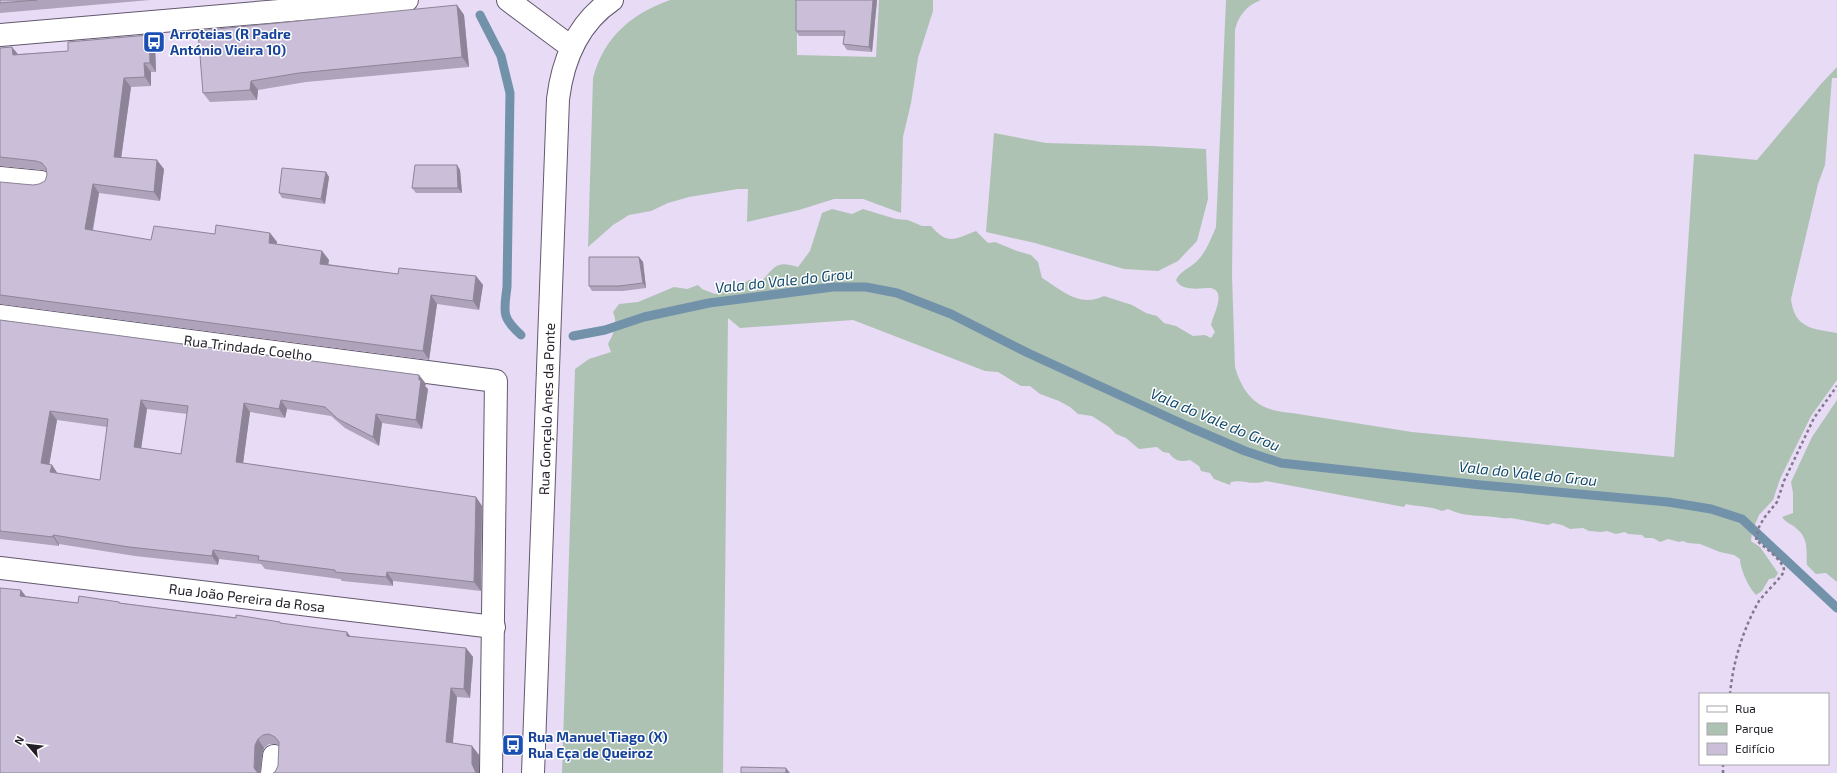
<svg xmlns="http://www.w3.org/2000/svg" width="1837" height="773" viewBox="0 0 1837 773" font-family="'Exo 2',sans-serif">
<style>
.green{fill:#aec2b3}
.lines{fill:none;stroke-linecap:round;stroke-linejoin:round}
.stream{stroke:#7292aa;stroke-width:9}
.minor-casing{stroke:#62586e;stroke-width:24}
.path{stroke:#81788a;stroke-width:2.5;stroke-dasharray:3 3;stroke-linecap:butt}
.minor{stroke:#fff;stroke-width:22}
.wall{fill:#aea3ba;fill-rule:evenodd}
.shaded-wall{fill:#8d8597}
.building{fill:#cabed8;stroke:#8d8597;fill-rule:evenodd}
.labels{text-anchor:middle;stroke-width:3;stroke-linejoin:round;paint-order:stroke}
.transit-label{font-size:14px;font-weight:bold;fill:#164399;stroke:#fff;text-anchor:start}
.street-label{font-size:14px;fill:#231e28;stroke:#fff}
.water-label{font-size:15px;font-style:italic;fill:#124a6c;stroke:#fff}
</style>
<rect width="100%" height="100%" fill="#e8dbf6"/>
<g class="green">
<path d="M670 0H797V55L876 57 879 0H933V11L918 58 911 103 903 137 901 213 863 199H834L799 210 747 222 748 189H738L689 197 668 203 651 211 629 215 613 225 588 247 593 78C604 37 631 14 670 0Z"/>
<path d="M1226 0H1261C1247 5 1238 16 1235 30L1232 275 1235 367C1244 398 1260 411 1292 413L1412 432 1674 457 1694 154 1757 160 1821 84 1837 67V78H1832L1825 165 1818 184 1791 299C1794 328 1813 329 1837 333V380L1811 416 1780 479 1773 500 1759 515 1752 532 1751 541 1760 547 1778 573 1775 578 1769 579 1762 591 1756 595C1749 588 1740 569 1740 559L1734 555 1720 552 1700 544 1688 543 1683 541 1679 542 1668 539 1660 542 1653 538H1645L1642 535 1628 534 1625 532 1616 534 1607 531 1601 532 1589 531 1583 528 1570 529 1562 525 1553 523 1548 525 1511 518C1505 519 1501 518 1495 517 1479 515 1463 517 1448 509L1442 511C1430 506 1419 507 1406 504L1404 507 1266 481C1250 486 1244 479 1231 482L1230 485 1214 479 1210 473 1201 471 1199 466 1190 460C1180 462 1175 461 1169 453L1163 452 1157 447 1139 449 1126 438 1116 434 1109 427 1092 416 1078 414 1070 407 1059 401 1040 394 1030 386H1021L998 372 985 371 853 320 740 328 728 318 723 773H562L575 369 589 359 611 352 608 344C614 333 618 324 613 312L619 304 638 302 674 287 687 289 698 285 702 289 715 294 741 285 749 280 762 281C776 265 777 261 798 267L810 251 822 213 832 209 852 214 863 209 896 219 908 220 922 226H931C948 246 955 239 976 231L988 243 995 242 1017 251 1031 255 1038 262 1042 278C1062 290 1079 308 1104 296L1132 305 1146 313 1157 316 1164 323 1176 326 1193 336 1205 335 1211 338 1215 332 1211 325C1213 314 1227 292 1211 288 1200 288 1182 292 1176 280 1180 271 1190 268 1197 261 1206 252 1211 239 1216 227Z"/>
<path d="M994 133 1046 143 1152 146 1206 149 1208 199 1197 241 1178 261 1158 271 1124 269 1035 243 986 232Z"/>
<path d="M1837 400V582L1826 573 1816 574 1807 565C1806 551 1809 539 1797 529 1792 524 1786 523 1782 517L1793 513V493L1791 482 1812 437Z"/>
</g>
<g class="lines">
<g class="stream">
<path d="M480 15 501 56 510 93 507 287C504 312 501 317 521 335"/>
<path d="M573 336 605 330 644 317 709 303 833 287H866L897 293 951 314 1028 353 1187 426 1245 451 1281 463 1481 485 1668 502 1711 509 1742 519 1837 608"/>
</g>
<g class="minor-casing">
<g id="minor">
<path d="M508 0 571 47"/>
<path d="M0 35 407 0"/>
<path d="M0 178 41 182"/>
<path d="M0 316 496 381 491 773"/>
<path d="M0 568 494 627"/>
<path d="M272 773 274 756"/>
<path d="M533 773 558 99C563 59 578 23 612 0"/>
</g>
</g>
<g class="path">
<path d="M1730 694C1733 662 1743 629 1759 601 1764 594 1783 576 1784 571 1785 562 1763 546 1756 540L1759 527 1764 518 1777 502 1784 481 1814 418 1837 386"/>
<path d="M1723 773V764"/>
</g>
<use href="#minor" class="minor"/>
</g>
<g class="wall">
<path d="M0 0H150L0 13Z"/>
<path d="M796 0H877L872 52 847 50 843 44 844 36H799L796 31Z"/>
<path d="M457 5 464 15 469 67 306 82 258 90 257 100 210 102 203 93Z"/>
<path d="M149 35 155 44 156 72H151V86L131 87 121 158 164 169 160 201 99 193 93 231 151 240 215 234 270 233 277 242 276 244 322 251 329 260 328 264 398 274 476 276 483 285 479 310 437 304 429 360 0 304V182L33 185 39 184 45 181 47 175V171L42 170 0 166V48L12 47 18 54 68 51Z"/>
<path d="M457 165 460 170 462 193H416L412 188Z"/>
<path d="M326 172 329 177 325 204 282 198 279 193Z"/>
<path d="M639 257 643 262 646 288 623 291H592L589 286Z"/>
<path d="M0 320 419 375 426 384 425 386 428 389 422 429 382 423 379 446 345 428 331 416 287 409 285 418 250 412 243 463 476 497 482 506 481 591 393 581V586L342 581 340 579 265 569 261 564 219 559 218 565 135 556 59 544V546L0 539ZM147 409 187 414 181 454 141 448ZM57 420 107 427 100 480 57 473 52 465H49Z"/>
<path d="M25 596 78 603 119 602 121 603 281 623 351 637 466 648 473 657 470 698 457 697 453 743 472 746 479 755 275 772 278 766 279 745 276 744H269L264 748 262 755Z"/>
</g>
<g class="shaded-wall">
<path d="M873 0H877L872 52 869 47Z"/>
<path d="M457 5 464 15 469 67 462 57Z"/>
<path d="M149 35 155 44 156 72 150 63Z"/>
<path d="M12 47 19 56 13 55Z"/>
<path d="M144 63 151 72V86L145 77Z"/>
<path d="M124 78 131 87 120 166 114 157Z"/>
<path d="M251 81 258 90 257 100 250 90Z"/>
<path d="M157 160 164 169 160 201 154 192Z"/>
<path d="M457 165 460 170 462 193 458 188Z"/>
<path d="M326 172 329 177 325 204 321 199Z"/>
<path d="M93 184 99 193 91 238 85 229Z"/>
<path d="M270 233 277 242 275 252 269 243Z"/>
<path d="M322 251 329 260 327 273 320 264Z"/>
<path d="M639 257 643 262 646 288 643 283Z"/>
<path d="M476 276 483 285 479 310 473 301Z"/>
<path d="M431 295 437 304 429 360 423 351Z"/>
<path d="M419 375 426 384 425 386 428 389 422 429 416 420Z"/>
<path d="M141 400 147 409 140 456 134 447Z"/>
<path d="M281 400 287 409 285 418 279 409Z"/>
<path d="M244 403 250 412 242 471 236 462Z"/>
<path d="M50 411 57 420 48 472 41 463Z"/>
<path d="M376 414 382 423 379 446 373 437Z"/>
<path d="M52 465 58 474 50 472Z"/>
<path d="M476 497 482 506 481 591 474 582Z"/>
<path d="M53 535 59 544V546L53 537Z"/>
<path d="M213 550 219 559 218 565 212 556Z"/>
<path d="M387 572 393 581V586L386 577Z"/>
<path d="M21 590 28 599 20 596Z"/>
<path d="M347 632 354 641 347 636Z"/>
<path d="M466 648 473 657 470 698 464 689Z"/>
<path d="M451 688 457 697 452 751 446 742Z"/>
<path d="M258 739 264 748 262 755 261 773H257L254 768 255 745Z"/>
<path d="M472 746 479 755V773H476L472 764Z"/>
<path d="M786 768 790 773H786Z"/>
</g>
<g class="building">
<path d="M0 0H37L0 3Z"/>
<path d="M796 0H873L869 47 843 44 845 31H796Z"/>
<path d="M457 5 462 57 299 73 251 81 250 90 203 93 198 31Z"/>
<path d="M149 35 150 63H144L145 77 124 78 114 157 157 160 154 192 93 184 85 229 151 240 154 226 215 234 216 225 270 233 269 243 322 251 320 264 398 274 399 268 476 276 473 301 431 295 423 351 0 295V182L33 185 39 184 45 181 47 175 46 168 42 163 36 161 0 157V48L12 47 13 55 68 51V42Z"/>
<path d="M415 165H457L458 188H412Z"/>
<path d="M282 168 326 172 321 199 279 193Z"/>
<path d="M589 257H639L643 283 619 286H589Z"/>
<path d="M0 320 419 375V380H421L416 420 376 414 373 437 338 419 325 407 281 400 279 409 244 403 236 462 476 497 474 582 387 572 386 577 335 572V570L258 560 259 556 213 550 212 556 129 547 53 535V537L0 531ZM141 400 188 406 181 454 134 447ZM50 411 108 419 100 480 50 472 52 465 41 463Z"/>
<path d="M0 588 21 590 20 596 78 603 79 596 119 602V603L236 618V615L280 622V623L347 632V636L466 648 464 689 451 688 446 742 472 746V764L476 773H273L275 772 278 766 279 742 275 737 269 734 263 735 258 739 255 745 254 768 258 773H0Z"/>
<path d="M741 767 786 768V773H741Z"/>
</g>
<defs>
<g id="bus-square" transform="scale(1.15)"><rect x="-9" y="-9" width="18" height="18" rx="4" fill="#1a4fb4" stroke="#fff"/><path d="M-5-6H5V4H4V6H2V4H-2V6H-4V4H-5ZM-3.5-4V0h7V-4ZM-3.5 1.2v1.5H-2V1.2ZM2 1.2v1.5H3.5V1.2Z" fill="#fff"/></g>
</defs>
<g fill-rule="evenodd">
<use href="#bus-square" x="154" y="42"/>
<use href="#bus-square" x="513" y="745"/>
</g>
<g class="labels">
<g class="transit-label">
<text x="170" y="39">Arroteias (R Padre<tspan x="170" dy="16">António Vieira 10)</tspan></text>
<text x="528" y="742">Rua Manuel Tiago (X)<tspan x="528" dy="16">Rua Eça de Queiroz</tspan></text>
</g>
<g class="street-label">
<text transform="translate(248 348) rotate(7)" y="5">Rua Trindade Coelho</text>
<text transform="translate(547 409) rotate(-88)" y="5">Rua Gonçalo Anes da Ponte</text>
<text transform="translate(247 598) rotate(7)" y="5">Rua João Pereira da Rosa</text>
</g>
<g class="water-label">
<text transform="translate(784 281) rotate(-6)" y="5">Vala do Vale do Grou</text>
<text transform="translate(1215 420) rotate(23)" y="5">Vala do Vale do Grou</text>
<text transform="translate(1528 474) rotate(6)" y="5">Vala do Vale do Grou</text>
</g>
</g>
<rect x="1699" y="693" width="130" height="72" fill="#ffffff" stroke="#a7a5a9"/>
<rect x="1707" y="706" width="20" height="6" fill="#ffffff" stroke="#a7a5a9"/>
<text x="1735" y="713" font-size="12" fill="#231e28">Rua</text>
<rect x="1707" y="723" width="20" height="12" fill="#aec2b3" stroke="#a7a5a9"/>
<text x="1735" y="733" font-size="12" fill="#231e28">Parque</text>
<rect x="1707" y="743" width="20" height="12" fill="#cabed8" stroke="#a7a5a9"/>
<text x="1735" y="753" font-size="12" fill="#231e28">Edifício</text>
<g transform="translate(28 745) rotate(298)" stroke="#ffffff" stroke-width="3" paint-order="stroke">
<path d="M0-3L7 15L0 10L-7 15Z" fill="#231e28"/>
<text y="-6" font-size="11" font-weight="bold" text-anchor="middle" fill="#231e28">N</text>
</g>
</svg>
